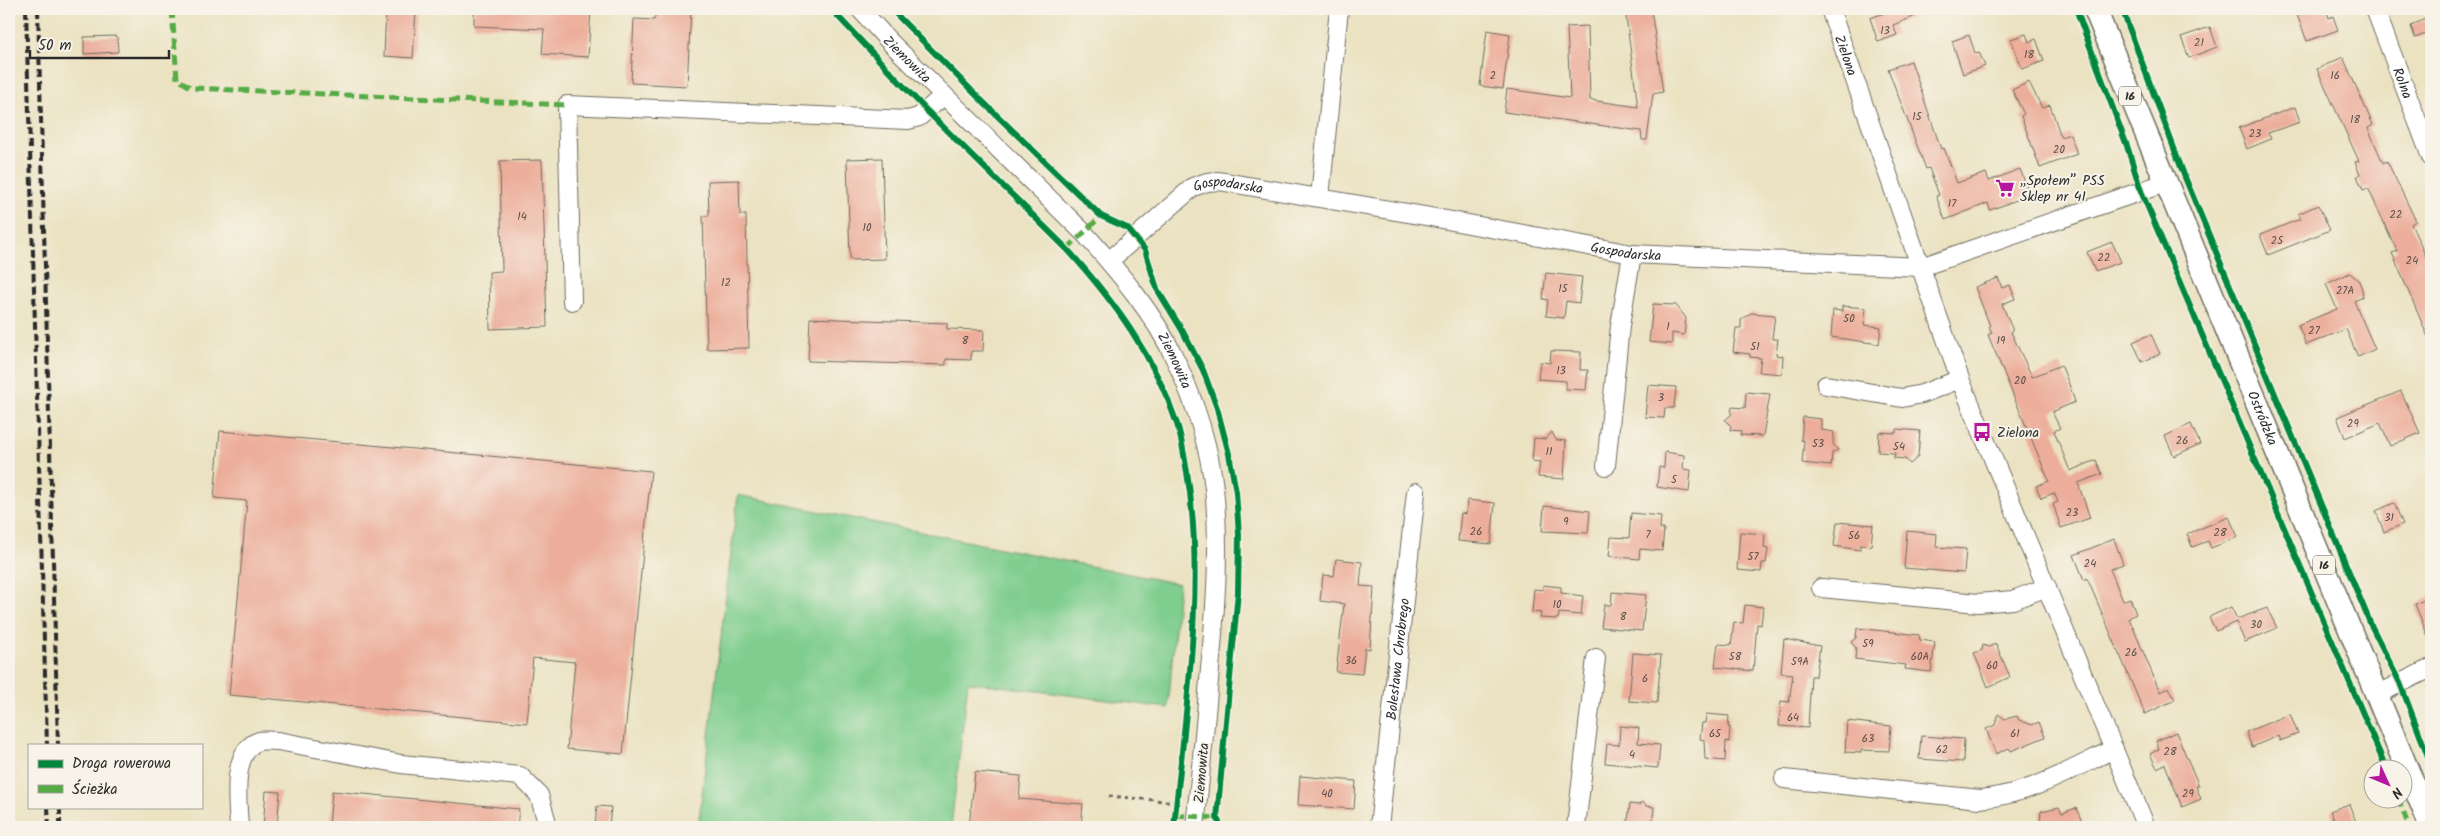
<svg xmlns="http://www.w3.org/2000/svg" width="2440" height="836" viewBox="0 0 2440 836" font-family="Kalam,sans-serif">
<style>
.green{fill:#7fce8e;stroke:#557c5c}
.building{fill:#ecad9a}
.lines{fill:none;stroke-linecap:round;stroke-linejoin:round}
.minor-casing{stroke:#6e6b60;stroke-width:20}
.major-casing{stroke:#6e6b60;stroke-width:25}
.path{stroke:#6e6b60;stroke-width:3;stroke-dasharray:4 4;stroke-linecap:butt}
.minor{stroke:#fff;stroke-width:18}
.major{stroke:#fff;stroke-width:22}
.rail{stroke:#2b2b2b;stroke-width:4;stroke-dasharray:8 4;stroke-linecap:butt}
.quiet{stroke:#54ab44;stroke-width:5;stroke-dasharray:10 5;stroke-linecap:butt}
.cycleway-casing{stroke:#f7f3e8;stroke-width:9}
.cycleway{stroke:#00873e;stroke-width:6}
.labels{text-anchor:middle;stroke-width:4;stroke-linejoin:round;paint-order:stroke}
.number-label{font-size:11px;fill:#5b4c47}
.shield{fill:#f7f3e8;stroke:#686764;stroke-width:1}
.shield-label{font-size:12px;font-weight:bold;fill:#2b2b2b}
.street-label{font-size:14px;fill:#2b2b2b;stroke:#f7f3e8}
.poi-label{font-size:14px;fill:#2b2b2b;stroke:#f7f3e8;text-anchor:start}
</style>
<rect width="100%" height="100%" fill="#f7f3e8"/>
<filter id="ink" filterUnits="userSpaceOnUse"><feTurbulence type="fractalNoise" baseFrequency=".02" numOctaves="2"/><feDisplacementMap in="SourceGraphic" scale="10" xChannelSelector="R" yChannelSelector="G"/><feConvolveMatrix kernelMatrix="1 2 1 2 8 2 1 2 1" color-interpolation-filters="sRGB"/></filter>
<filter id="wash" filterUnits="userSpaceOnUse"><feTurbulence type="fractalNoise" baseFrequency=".0096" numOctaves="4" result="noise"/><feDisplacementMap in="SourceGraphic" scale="20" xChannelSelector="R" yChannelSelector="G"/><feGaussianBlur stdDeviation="1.12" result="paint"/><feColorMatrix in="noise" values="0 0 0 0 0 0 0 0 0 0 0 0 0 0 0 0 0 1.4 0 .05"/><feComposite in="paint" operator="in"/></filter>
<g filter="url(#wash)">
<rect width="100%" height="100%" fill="#ebe2c1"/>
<path class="green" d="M738 495 1179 584 1168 708 968 682 951 827H698Z"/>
<g id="blocks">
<g class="building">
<path d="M386 9H416L413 58 384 56Z"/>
<path d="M474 9H591L588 57 542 54 544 29 474 26Z"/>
<path d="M657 9H691L687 86 631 83 634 19 654 20Z"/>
<path d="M1625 9H1651L1663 92 1653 94 1647 140H1642L1641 131 1504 112 1507 89 1570 98 1567 27 1588 26 1590 100 1638 107Z"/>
<path d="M1896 9H1928V11L1893 25 1897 35 1878 42 1870 18Z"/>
<path d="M2313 9H2326L2329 18 2333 16 2338 30 2307 41 2297 15Z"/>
<path d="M2431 16V32L2415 38 2411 26Z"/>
<path d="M2210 27 2217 47 2189 58 2181 37Z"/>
<path d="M1487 30 1510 34 1503 89 1480 86Z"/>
<path d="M2026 34 2029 42 2036 39 2044 61 2022 69 2011 39Z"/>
<path d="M1969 35 1975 53 1979 52 1985 66 1963 74 1952 41Z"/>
<path d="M117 36 118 52 84 54V37Z"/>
<path d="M2343 57 2373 125 2368 128 2383 163 2387 161 2416 221 2411 224 2431 268V344L2392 253 2397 251 2368 188 2363 190 2357 176 2360 174 2355 162 2359 161 2317 69Z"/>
<path d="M1911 61 1941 149 1944 148 1957 183 1986 173 1989 181 2020 169 2030 195 1990 210 1988 203 1945 220 1936 196 1939 195 1929 168 1926 169 1888 69Z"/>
<path d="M2029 82 2042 108 2050 105 2061 137 2070 134 2077 154 2040 168 2021 116 2024 114 2012 90Z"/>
<path d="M2295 107 2300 122 2268 133 2271 139 2247 149 2239 128Z"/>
<path d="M882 158 885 259 850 260 847 159Z"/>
<path d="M542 160 547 327 490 329 489 272 502 271 500 161Z"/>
<path d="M739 180 740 215H746L749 348 707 349 703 216H709L708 181Z"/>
<path d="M2318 205 2330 230 2268 255 2260 235 2300 219 2298 214Z"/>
<path d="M2112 242 2121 262 2095 271 2087 252Z"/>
<path d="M1546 273 1582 277 1579 303 1566 301 1564 318 1546 316 1548 300 1543 299Z"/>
<path d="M2350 273 2359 281 2362 289 2363 297 2354 301 2375 349 2358 357 2346 329 2306 345 2298 325 2337 309 2326 284Z"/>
<path d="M1998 278 2002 288 2010 285 2015 299 2002 304 2013 331 2011 332 2032 377 2061 365 2069 384 2075 402 2052 412 2060 428 2054 431 2070 471 2096 460 2102 474 2078 483 2090 518 2061 528 2053 504 2058 502 2054 493 2041 498 2036 486 2049 481 1988 335 1992 333 1989 326H1990L1975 287Z"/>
<path d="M1653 304 1676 305 1686 318 1684 335 1672 333V344L1649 342Z"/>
<path d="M1842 306 1866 308 1864 325 1881 327 1879 344 1831 337 1833 310 1842 311Z"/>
<path d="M1751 313 1775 315 1772 339H1778L1776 355 1783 356 1782 374 1759 372 1761 358 1750 357V354L1733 352 1736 328H1741V320Z"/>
<path d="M810 318 947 323V329L984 330 983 351H971V360L946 359V365L808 361Z"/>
<path d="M2151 334 2160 354 2142 362 2133 342Z"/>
<path d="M1551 351 1581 352 1580 370H1588L1586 390 1566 389V381L1538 379 1540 362 1550 363Z"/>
<path d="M1648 385 1676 387 1674 408H1665L1664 418 1645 417Z"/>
<path d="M2401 391 2420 433 2390 446 2380 423 2345 438 2337 417Z"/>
<path d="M1746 392 1770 394 1763 436 1740 435 1741 431 1730 430 1731 426 1725 420 1731 415 1732 407 1745 408Z"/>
<path d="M1803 417 1821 419V430L1834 432 1833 444 1838 450 1832 453 1831 466 1802 463 1804 441 1801 440Z"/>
<path d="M2191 424 2200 444 2174 456 2165 436Z"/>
<path d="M1897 429 1920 431 1918 457 1910 464 1905 459 1894 458 1895 453 1878 452 1879 432 1896 433Z"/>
<path d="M220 431 651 471 623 754 567 749 575 662 533 658 527 723 229 695 247 501 214 498Z"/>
<path d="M1552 432 1556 440 1566 441 1564 479 1538 477 1540 462 1532 461 1534 438 1546 439Z"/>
<path d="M1665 452 1684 455 1683 469 1691 470 1689 492 1657 487 1659 467 1664 468Z"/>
<path d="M1467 500 1495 503 1491 544 1458 541 1461 513 1466 514Z"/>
<path d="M2394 503 2403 524 2384 532 2376 511Z"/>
<path d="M1544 506 1590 511 1588 533 1542 531Z"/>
<path d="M1631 513 1661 516 1660 529H1664L1662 551 1640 549 1639 559 1609 556 1611 537 1629 538Z"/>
<path d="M2229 517 2238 537 2211 548 2208 541 2192 547 2187 534Z"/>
<path d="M1837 522 1873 525 1871 546 1860 545V550L1834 546Z"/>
<path d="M1907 531 1937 534 1936 547 1966 549 1964 573 1904 568Z"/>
<path d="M1740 532 1765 534 1764 548 1768 549 1766 563H1762L1761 572 1737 570Z"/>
<path d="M2114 539 2123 564 2110 569 2123 601 2130 598 2136 614 2129 618 2160 692 2169 687 2175 700 2145 714 2087 578 2084 580 2074 555Z"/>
<path d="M1336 559 1362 562 1360 586 1374 587 1370 649 1365 648 1362 674 1336 672 1344 604 1320 601 1323 575 1334 576Z"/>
<path d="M1543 585 1561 587V593L1583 596 1581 615 1559 613 1558 619 1540 618 1541 613 1532 612 1534 589 1543 590Z"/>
<path d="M1612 592 1646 595 1642 631 1601 627 1604 605H1611Z"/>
<path d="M2431 597V644L2415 604Z"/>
<path d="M1745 605 1763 607 1761 625 1757 624 1753 671 1715 667 1718 644 1731 645 1734 622 1743 623Z"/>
<path d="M2231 607 2237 619 2267 608 2277 628 2245 642 2236 622 2216 631 2209 617Z"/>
<path d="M1857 628 1919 635 1920 640 1935 642 1931 672 1905 669 1906 665 1855 659 1856 648 1851 642 1856 638Z"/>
<path d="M1784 639 1820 646 1816 676H1811L1808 728 1779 726 1781 701 1789 702 1793 674 1781 673Z"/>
<path d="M1996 644 2010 677 1988 687 1974 653 1982 650 1983 645 1988 647Z"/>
<path d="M1633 653 1661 655 1657 703 1629 701Z"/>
<path d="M1706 714 1729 716 1728 727H1730L1729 742 1726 741 1725 761 1705 759 1704 740 1700 739 1702 723H1705Z"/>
<path d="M1998 714 2005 719 2017 716 2019 720 2032 725 2039 722 2045 737 2011 751 2009 748 1996 754 1986 729 1995 725Z"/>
<path d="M2290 714 2298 734 2280 741 2278 736 2252 747 2246 732Z"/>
<path d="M1847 721 1891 726 1889 751 1861 750V753L1845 752Z"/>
<path d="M1620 726 1639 728 1638 743 1660 745 1658 768 1605 763 1607 744 1619 745Z"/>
<path d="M2176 732 2199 786H2196L2201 799 2182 807 2165 764 2157 768 2150 754 2159 749 2156 741Z"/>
<path d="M1921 736 1964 739 1963 762 1919 759Z"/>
<path d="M975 772 1021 776 1019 799 1083 804 1081 827H969Z"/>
<path d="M1300 776 1356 781 1354 809 1298 805Z"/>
<path d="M266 791 280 792 277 827H263Z"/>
<path d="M332 791 519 809 517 827H329Z"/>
<path d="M1643 802 1646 806 1654 807 1652 827H1627L1630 804 1639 805Z"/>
<path d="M2349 804 2358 827H2337L2330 811Z"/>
<path d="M597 806 611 807 609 827 595 826Z"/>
<path d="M2059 807 2062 813 2076 808 2083 824 2074 827H2029L2040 822 2041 811Z"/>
</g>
</g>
</g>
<g filter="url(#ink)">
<use href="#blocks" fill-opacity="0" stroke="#6e6b60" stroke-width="1"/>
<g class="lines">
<g class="minor-casing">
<g id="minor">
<path id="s1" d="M860 9 889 41 1084 233C1118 271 1155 314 1176 361 1194 400 1209 445 1214 488 1220 544 1216 601 1211 658 1206 714 1201 771 1195 827"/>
<path id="s2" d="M1830 9 1960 379 2146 827"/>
<path id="s3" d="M2375 9 2431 157"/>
<path d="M1320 197 1339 9"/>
<path id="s4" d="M1109 261 1193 187 1207 182 1219 181 1425 216 1632 254 1921 267 2165 183"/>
<path d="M572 301 567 105 908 120 919 117 944 95"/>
<path d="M1826 385 1902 398 1922 394 1960 379"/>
<path d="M1606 466 1620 326 1632 254"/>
<path d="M1821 588 1978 603 2013 600 2047 587"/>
<path d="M2378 694 2431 668"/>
<path d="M1784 779 1980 799C2031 794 2068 771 2114 749"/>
<path d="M239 827C238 804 230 751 259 741 264 740 273 741 278 741L401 764 520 776 539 795 546 819 545 827"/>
<path id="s5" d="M1379 827 1416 492"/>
<path d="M1576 827 1596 658"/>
</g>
</g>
<g class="major-casing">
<g id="major">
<path id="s6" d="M2095 9 2431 827"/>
</g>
</g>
<g class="path">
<path d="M1109 796 1176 802"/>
<path d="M1357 827 1362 823"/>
</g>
<use href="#minor" class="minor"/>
<use href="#major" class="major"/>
<g class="rail">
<path d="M26 9 47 745"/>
<path d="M38 9 58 745"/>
<path d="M48 807 49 827"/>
<path d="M60 807V827"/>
</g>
<g class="quiet">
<path d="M172 9 177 79 192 88 567 105"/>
<path d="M1067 249 1101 216"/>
<path d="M2398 798 2409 827"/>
<path d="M1175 815 1217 818"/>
</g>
<g class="cycleway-casing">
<g id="cycleway">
<path d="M831 9 927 111 1067 249C1114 301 1155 357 1177 424 1182 439 1184 456 1187 472 1206 586 1185 713 1174 827"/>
<path d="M891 9 981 100 1101 216 1127 228 1145 250 1157 289 1182 330 1203 370 1217 408 1229 454 1236 492 1239 535 1238 592 1217 818 1221 827"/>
<path d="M2076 9 2127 146 2141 191 2386 768"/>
<path d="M2122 9 2184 175 2371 625 2400 683 2431 764"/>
</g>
</g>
<use href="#cycleway" class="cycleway"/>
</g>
</g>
<defs>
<g id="supermarket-bare" transform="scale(1.5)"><path d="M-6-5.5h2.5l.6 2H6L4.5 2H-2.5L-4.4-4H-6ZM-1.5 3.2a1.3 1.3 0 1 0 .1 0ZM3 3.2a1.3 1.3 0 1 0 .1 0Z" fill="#b5179e" stroke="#f7f3e8" stroke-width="2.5" paint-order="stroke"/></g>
<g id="bus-bare" transform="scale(1.5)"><path d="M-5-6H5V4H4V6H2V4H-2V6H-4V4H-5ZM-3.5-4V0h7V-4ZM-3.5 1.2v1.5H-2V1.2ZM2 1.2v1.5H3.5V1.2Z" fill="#b5179e" stroke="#f7f3e8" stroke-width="2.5" paint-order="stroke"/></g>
</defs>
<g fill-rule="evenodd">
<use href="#supermarket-bare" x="2005" y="188"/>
<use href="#bus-bare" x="1982" y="432"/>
</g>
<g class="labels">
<g class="number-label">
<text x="1885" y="34">13</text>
<text x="2199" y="46">21</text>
<text x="2029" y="58">18</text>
<text x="1493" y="79">2</text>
<text x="2335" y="79">16</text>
<text x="1917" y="120">15</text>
<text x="2355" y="123">18</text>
<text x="2255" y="137">23</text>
<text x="2059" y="153">20</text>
<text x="1952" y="207">17</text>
<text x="2396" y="218">22</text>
<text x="522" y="220">14</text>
<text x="867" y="231">10</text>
<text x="2277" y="244">25</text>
<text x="2104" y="261">22</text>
<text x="2412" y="264">24</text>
<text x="726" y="286">12</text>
<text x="1563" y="292">15</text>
<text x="2345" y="294">27A</text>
<text x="1849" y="322">50</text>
<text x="1668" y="330">1</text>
<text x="2314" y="334">27</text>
<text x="965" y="344">8</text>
<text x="2001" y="344">19</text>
<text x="1755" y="350">51</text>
<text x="1561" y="374">13</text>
<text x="2020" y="384">20</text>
<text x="1661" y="401">3</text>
<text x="2353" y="427">29</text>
<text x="2182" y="444">26</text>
<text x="1818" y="447">53</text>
<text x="1899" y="450">54</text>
<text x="1549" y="455">11</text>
<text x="1674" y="483">5</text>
<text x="2072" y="516">23</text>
<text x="2389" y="521">31</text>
<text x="1566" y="525">9</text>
<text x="1476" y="535">26</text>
<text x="2220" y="536">28</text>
<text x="1648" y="538">7</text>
<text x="1854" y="539">56</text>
<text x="1753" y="560">57</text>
<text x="2090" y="567">24</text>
<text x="1557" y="608">10</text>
<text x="1623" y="620">8</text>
<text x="2256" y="628">30</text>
<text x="1868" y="647">59</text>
<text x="2131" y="656">26</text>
<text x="1735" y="660">58</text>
<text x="1920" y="660">60A</text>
<text x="1351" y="664">36</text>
<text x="1800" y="665">59A</text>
<text x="1992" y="669">60</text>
<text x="1645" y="682">6</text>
<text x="1793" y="721">64</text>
<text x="1715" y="737">65</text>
<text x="2015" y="737">61</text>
<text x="1868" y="742">63</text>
<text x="1942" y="753">62</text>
<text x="2170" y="755">28</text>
<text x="1632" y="758">4</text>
<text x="1327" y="797">40</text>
<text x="2188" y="797">29</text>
</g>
<g class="shield">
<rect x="2119" y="86.5" width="22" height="19" rx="4"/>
<rect x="2313" y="555.5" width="22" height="19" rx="4"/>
</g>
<g class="shield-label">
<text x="2130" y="100">16</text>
<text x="2324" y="569">16</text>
</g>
<g class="street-label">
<text dy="5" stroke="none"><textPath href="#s2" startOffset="49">Zielona</textPath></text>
<text dy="5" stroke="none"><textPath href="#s1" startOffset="69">Ziemowita</textPath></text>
<text dy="5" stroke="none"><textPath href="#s3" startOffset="79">Rolna</textPath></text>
<text dy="5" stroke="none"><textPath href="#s4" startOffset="148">Gospodarska</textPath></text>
<text dy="5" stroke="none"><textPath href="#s4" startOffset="552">Gospodarska</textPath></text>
<text dy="5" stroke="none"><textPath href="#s1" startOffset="474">Ziemowita</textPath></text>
<text dy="5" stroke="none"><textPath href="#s6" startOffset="442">Ostródzka</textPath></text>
<text dy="5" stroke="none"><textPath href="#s5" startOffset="169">Bolesława Chrobrego</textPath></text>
<text transform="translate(1201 773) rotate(-85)" y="5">Ziemowita</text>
</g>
<g class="poi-label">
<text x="2020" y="185">„Społem” PSS<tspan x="2020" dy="16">Sklep nr 41</tspan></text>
<text x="1997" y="437">Zielona</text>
</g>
</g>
<rect width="2440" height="836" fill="none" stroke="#f7f3e8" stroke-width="30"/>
<rect x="28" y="744" width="175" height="65" fill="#f7f3e8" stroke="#a5a39c"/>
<rect x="38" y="760" width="25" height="8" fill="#00873e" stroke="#a5a39c"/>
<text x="72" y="768" font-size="15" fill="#2b2b2b">Droga rowerowa</text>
<rect x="38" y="785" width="25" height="8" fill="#54ab44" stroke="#a5a39c"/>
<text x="72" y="794" font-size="15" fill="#2b2b2b">Ścieżka</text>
<g transform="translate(2388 784) rotate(134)"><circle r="24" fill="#f7f3e8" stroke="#a5a39c"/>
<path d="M0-4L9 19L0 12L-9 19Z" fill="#b5179e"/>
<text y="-8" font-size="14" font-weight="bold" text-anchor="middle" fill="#2b2b2b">N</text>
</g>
<path d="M30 50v8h139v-8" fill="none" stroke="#2b2b2b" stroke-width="2.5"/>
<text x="38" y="50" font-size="15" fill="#2b2b2b" stroke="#f7f3e8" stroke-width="4" paint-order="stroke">50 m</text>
</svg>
